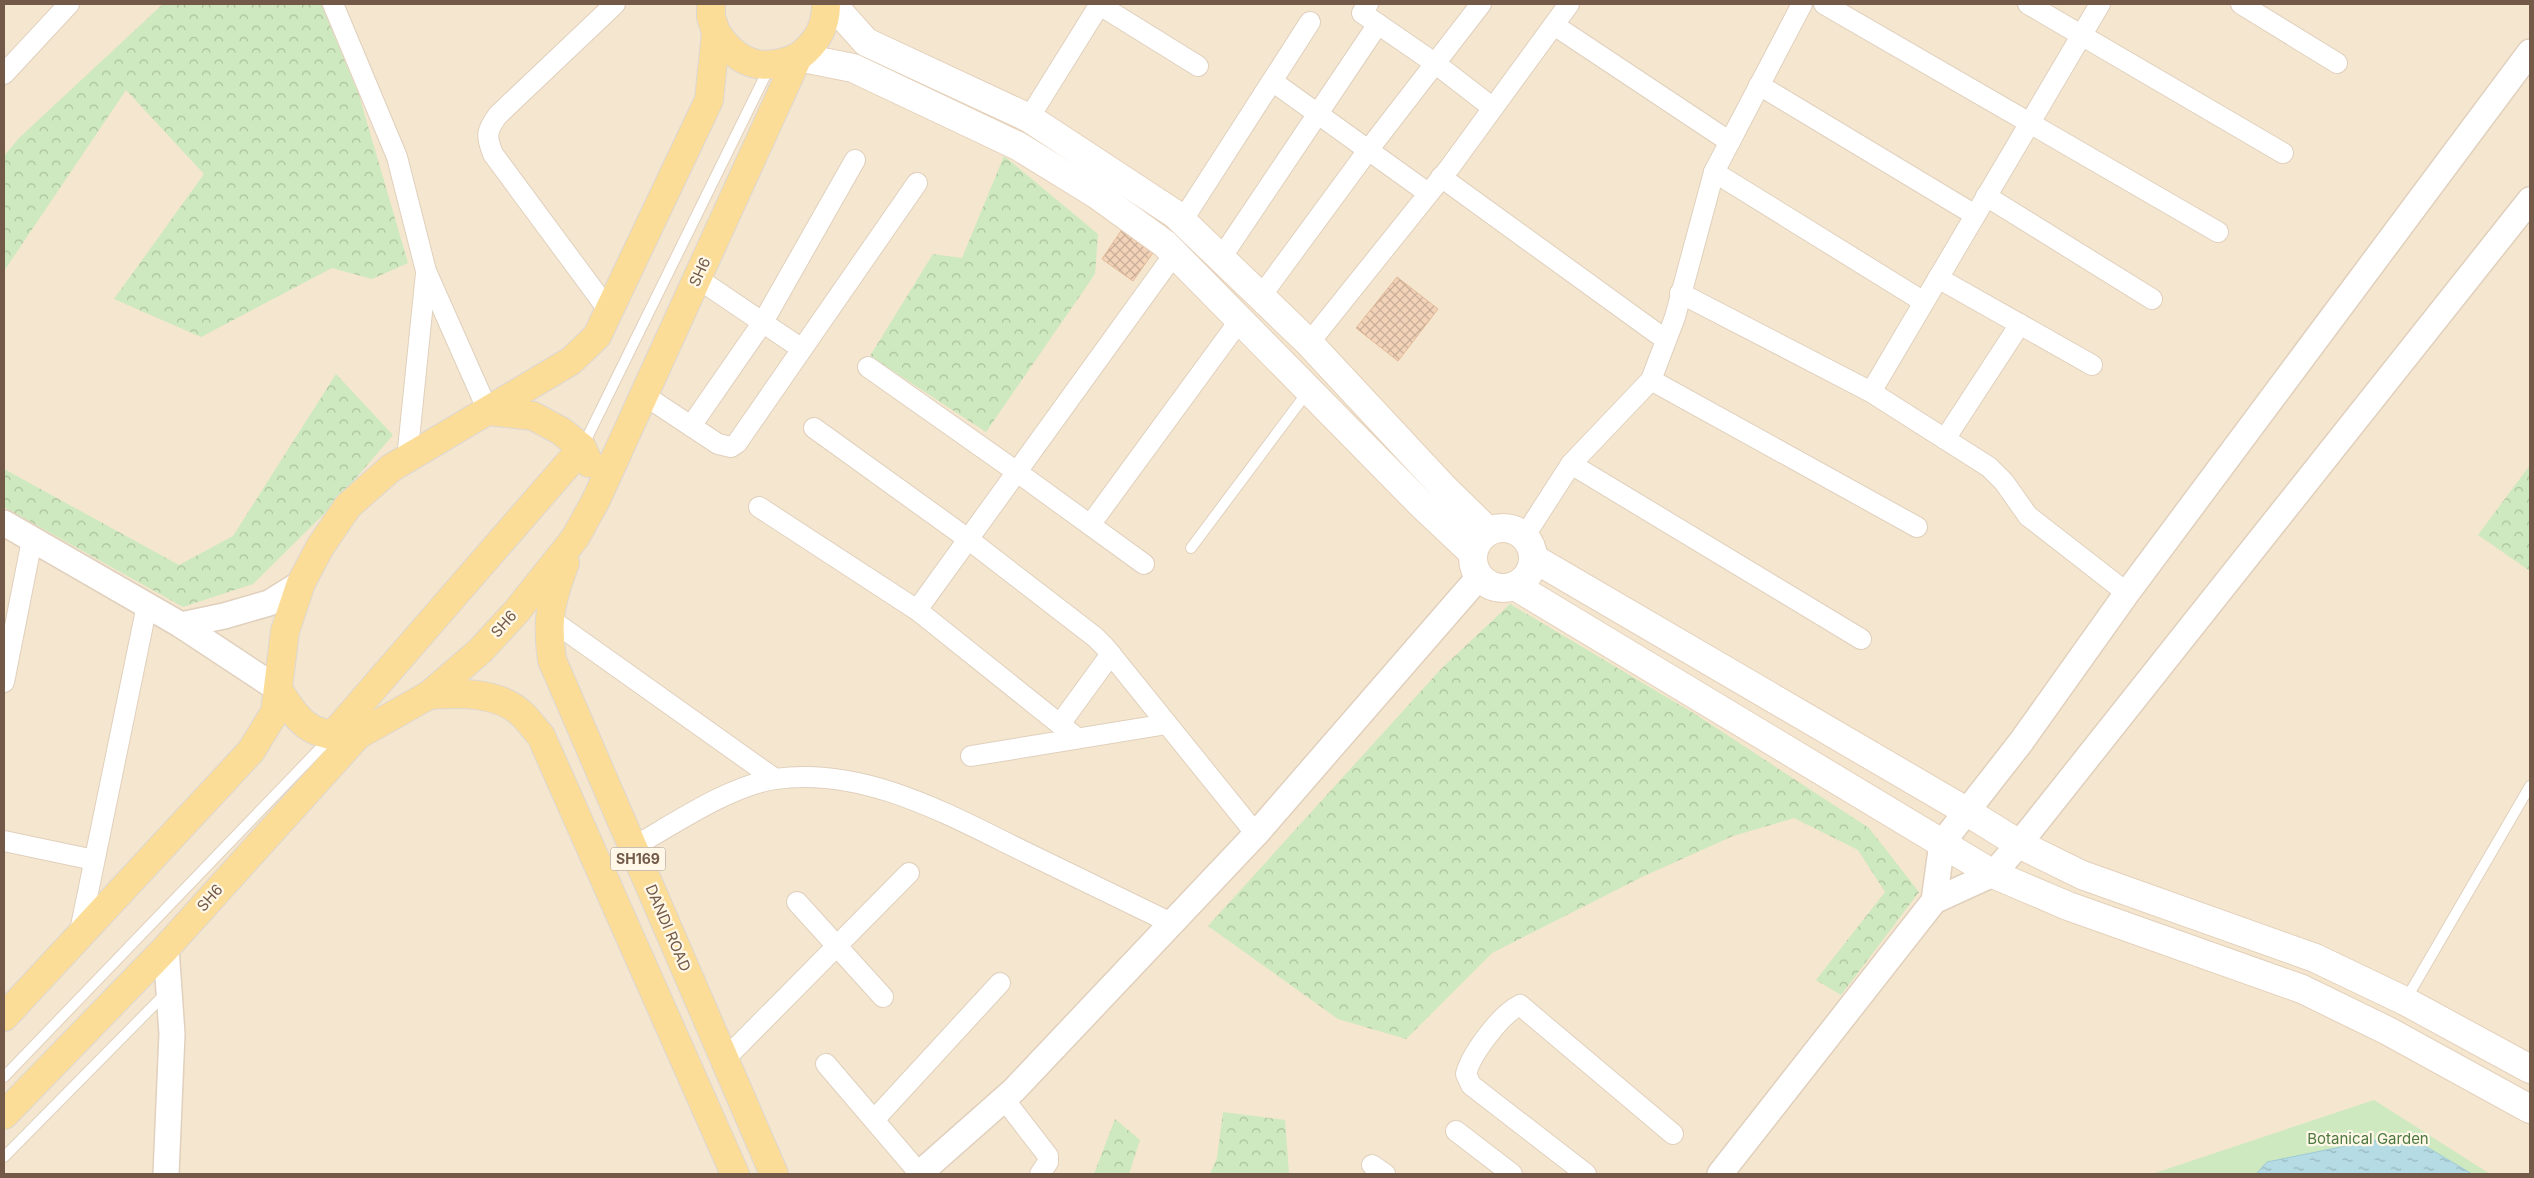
<svg xmlns="http://www.w3.org/2000/svg" width="2534" height="1178" viewBox="0 0 2534 1178" font-family="Inter,sans-serif">
<style>
.residential{fill:#f4e6cf}
.forest{fill:url(#forest-crowns)}
.green{fill:#cee9bf}
.water{fill:url(#water-ripples);stroke:#9ccad7}
.building{fill:url(#building-cross-hatch);stroke:#e4bb98}
.lines{fill:none;stroke-linecap:round;stroke-linejoin:round}
.service-casing{stroke:#e0d0bd;stroke-width:12}
.minor-casing{stroke:#e0d0bd;stroke-width:22}
.tertiary-casing{stroke:#e0d0bd;stroke-width:28}
.secondary-casing{stroke:#e5d1bb;stroke-width:30}
.primary-casing{stroke:#ddd7d3;stroke-width:30}
.service{stroke:#fff;stroke-width:10}
.minor{stroke:#fff;stroke-width:20}
.tertiary{stroke:#fff;stroke-width:25}
.secondary{stroke:#fff;stroke-width:28}
.primary{stroke:#fcdd98;stroke-width:28}
.labels{text-anchor:middle;stroke-width:4.5;stroke-linejoin:round;paint-order:stroke}
.shield{fill:#fff7e7;stroke:#9d8978;stroke-width:1}
.shield-label{font-size:14px;font-weight:bold;fill:#735a48}
.street-label{font-size:15px;fill:#735a48;stroke:#fff7e7}
.park-label{font-size:15px;fill:#4d7940;stroke:#fff7e7}
</style>
<defs>
<pattern id="forest-crowns" width="20" height="18" patternUnits="userSpaceOnUse" patternTransform="scale(1.25)"><rect width="20" height="18" fill="#cee9bf"/><path d="M2 6a3 3 0 1 1 6 0M12 15a3 3 0 1 1 6 0" fill="none" stroke="#acc09d"/></pattern>
<pattern id="water-ripples" width="26" height="14" patternUnits="userSpaceOnUse" patternTransform="scale(1.25)"><rect width="26" height="14" fill="#b5dbe5"/><path d="M2 4q2-2 4 0t4 0M15 11q2-2 4 0t4 0" fill="none" stroke="#98b5bc"/></pattern>
<pattern id="building-cross-hatch" width="8" height="8" patternUnits="userSpaceOnUse" patternTransform="scale(1.25)"><rect width="8" height="8" fill="#f2d3b8"/><path d="M0 0l8 8M0 8l8-8" fill="none" stroke="#c8ae98"/></pattern>
</defs>
<rect width="100%" height="100%" fill="#fcf3e1"/>
<rect class="residential" x="4" y="4" width="2526" height="1170"/>
<g class="forest">
<path d="M163 4H321L359 95 408 263 372 279 332 268 201 337 114 299 204 174 126 90 4 271V156L19 138Z"/>
<path d="M1004 156 1098 234 1095 274 986 432 870 356 933 254 962 258Z"/>
<path d="M336 374 393 435 332 506 253 584 183 607 4 507V469L179 565 233 536Z"/>
<path d="M2530 465V571L2478 535Z"/>
<path d="M1510 604 1695 714 1869 828 1919 892 1841 995 1816 980 1885 892 1858 850 1794 818 1733 836 1642 877 1492 953 1406 1039 1338 1019 1208 926 1441 669Z"/>
<path d="M1223 1112 1285 1120 1289 1174H1210L1217 1158Z"/>
<path d="M1115 1119 1140 1140 1129 1174H1094Z"/>
</g>
<path class="green" d="M2374 1100 2490 1174H2152Z"/>
<path class="water" d="M2405 1134 2472 1174H2256L2267 1162Z"/>
<g class="building">
<path d="M1123 228 1155 250 1133 281 1102 259Z"/>
<path d="M1397 277 1438 309 1398 361 1356 328Z"/>
</g>
<g class="lines">
<g class="service-casing">
<g id="service">
<path d="M583 446 770 66"/>
<path d="M1191 548 1309 390"/>
<path d="M2405 1001 2530 786"/>
<path d="M4 1077 331 737"/>
<path d="M4 1157 166 993"/>
</g>
</g>
<g class="minor-casing">
<g id="minor">
<path d="M333 4 397 157 426 271 488 411"/>
<path d="M1098 4 1198 66"/>
<path d="M1368 4 1362 13 1436 64 1493 108"/>
<path d="M1824 4 2218 232"/>
<path d="M2028 4 2283 153"/>
<path d="M2241 4 2337 63"/>
<path d="M1554 25 1730 142"/>
<path d="M4 74 69 4"/>
<path d="M1272 81 1428 193"/>
<path d="M1759 85 1975 215"/>
<path d="M1029 118 1100 4"/>
<path d="M1714 172 1924 302"/>
<path d="M1441 177 1666 340"/>
<path d="M1986 196 2152 299"/>
<path d="M1182 221 1310 22"/>
<path d="M1221 258 1378 24"/>
<path d="M697 278 802 349"/>
<path d="M1938 278 2092 365"/>
<path d="M1680 293 1871 392 1989 467 2004 482 2028 516 2127 593"/>
<path d="M1261 296 1369 149 1481 4"/>
<path d="M609 311 493 154C486 136 486 131 498 115L615 4"/>
<path d="M1309 343 1450 167 1569 4"/>
<path d="M868 367 1017 472 1144 564"/>
<path d="M1651 380 1917 527"/>
<path d="M1871 392 2100 4"/>
<path d="M644 395 718 444 731 447 737 443 917 183"/>
<path d="M691 426 763 322 855 160"/>
<path d="M814 428 968 539 1095 637 1105 647 1256 834"/>
<path d="M1945 439 2020 324"/>
<path d="M407 459 426 273"/>
<path d="M1571 464 1861 639"/>
<path d="M759 507 917 610 1077 738"/>
<path d="M1090 525 1240 320"/>
<path d="M1524 537 1571 464 1651 380 1675 317 1714 172 1802 4"/>
<path d="M917 610 1175 253"/>
<path d="M550 619 775 779"/>
<path d="M4 682 32 540"/>
<path d="M1060 724 1111 654"/>
<path d="M971 756 1167 724"/>
<path d="M4 841 94 860"/>
<path d="M633 847C674 824 729 786 775 779 864 766 949 815 1025 852 1074 876 1123 900 1171 923"/>
<path d="M797 902 883 997"/>
<path d="M79 936 147 605"/>
<path d="M725 1059 909 873"/>
<path d="M826 1064 920 1174"/>
<path d="M1004 1099 1048 1156V1162L1040 1174"/>
<path d="M874 1120 1000 983"/>
<path d="M1456 1131 1512 1174"/>
<path d="M1372 1165 1385 1174"/>
<path d="M1586 1174 1471 1085 1466 1074C1471 1054 1501 1014 1520 1005L1673 1134"/>
</g>
</g>
<g class="tertiary-casing">
<g id="tertiary">
<path d="M4 523 181 625 278 689"/>
<path d="M181 625 224 616 269 603 301 583"/>
<path d="M1934 901 1942 843 2021 742 2127 593 2530 52"/>
<path d="M166 1174 172 1034 166 948"/>
<path d="M919 1174 1014 1090 1256 834 1479 577"/>
<path d="M1720 1174 1934 901 1993 874 2019 844 2530 200"/>
</g>
</g>
<g class="secondary-casing">
<g id="secondary">
<path d="M832 4 866 42 1029 118 1175 214 1309 343 1444 488 1488 531"/>
<path d="M798 57 853 68 1018 146 1096 194 1165 244 1421 504 1473 553"/>
<circle cx="1503" cy="558" r="30"/>
<path d="M1533 558 1966 811 2019 844 2082 875 2315 958 2405 1001 2530 1069"/>
<path d="M1515 586 1993 874 2068 906 2302 989 2388 1031 2530 1109"/>
</g>
</g>
<g class="primary-casing">
<g id="primary">
<path d="M716 32C737 64 763 73 798 57"/>
<path d="M488 411 533 416 561 431 582 448 589 463"/>
<path d="M565 563C551 600 546 620 552 660L774 1174"/>
<path d="M278 689C297 720 310 738 349 735"/>
<path d="M429 695C459 693 499 691 523 715 529 721 535 729 541 736L735 1174"/>
<path d="M332 736 582 448"/>
<path d="M4 1017 251 751 275 712 285 631 301 583 320 547 348 506 391 468 571 361 597 336 709 100 716 32 711 17V4"/>
<path d="M4 1115 166 948 358 735 429 695 480 651 516 612 575 538 596 500 798 57C817 43 826 27 826 4"/>
</g>
</g>
<use href="#service" class="service"/>
<use href="#minor" class="minor"/>
<use href="#tertiary" class="tertiary"/>
<use href="#secondary" class="secondary"/>
<use href="#primary" class="primary"/>
</g>
<g class="labels">
<rect class="shield" x="610.5" y="847.5" width="55" height="23" rx="4"/>
<g class="shield-label">
<text x="638" y="864">SH169</text>
</g>
<g class="street-label">
<text transform="translate(700 272) rotate(-65)" y="5">SH6</text>
<text transform="translate(504 624) rotate(-48)" y="5">SH6</text>
<text transform="translate(210 898) rotate(-48)" y="5">SH6</text>
<text transform="translate(668 928) rotate(67)" y="5">DANDI ROAD</text>
</g>
<g class="park-label">
<text x="2368" y="1144">Botanical Garden</text>
</g>
</g>
<rect width="2534" height="1178" fill="none" stroke="#735a48" stroke-width="10"/>
</svg>
